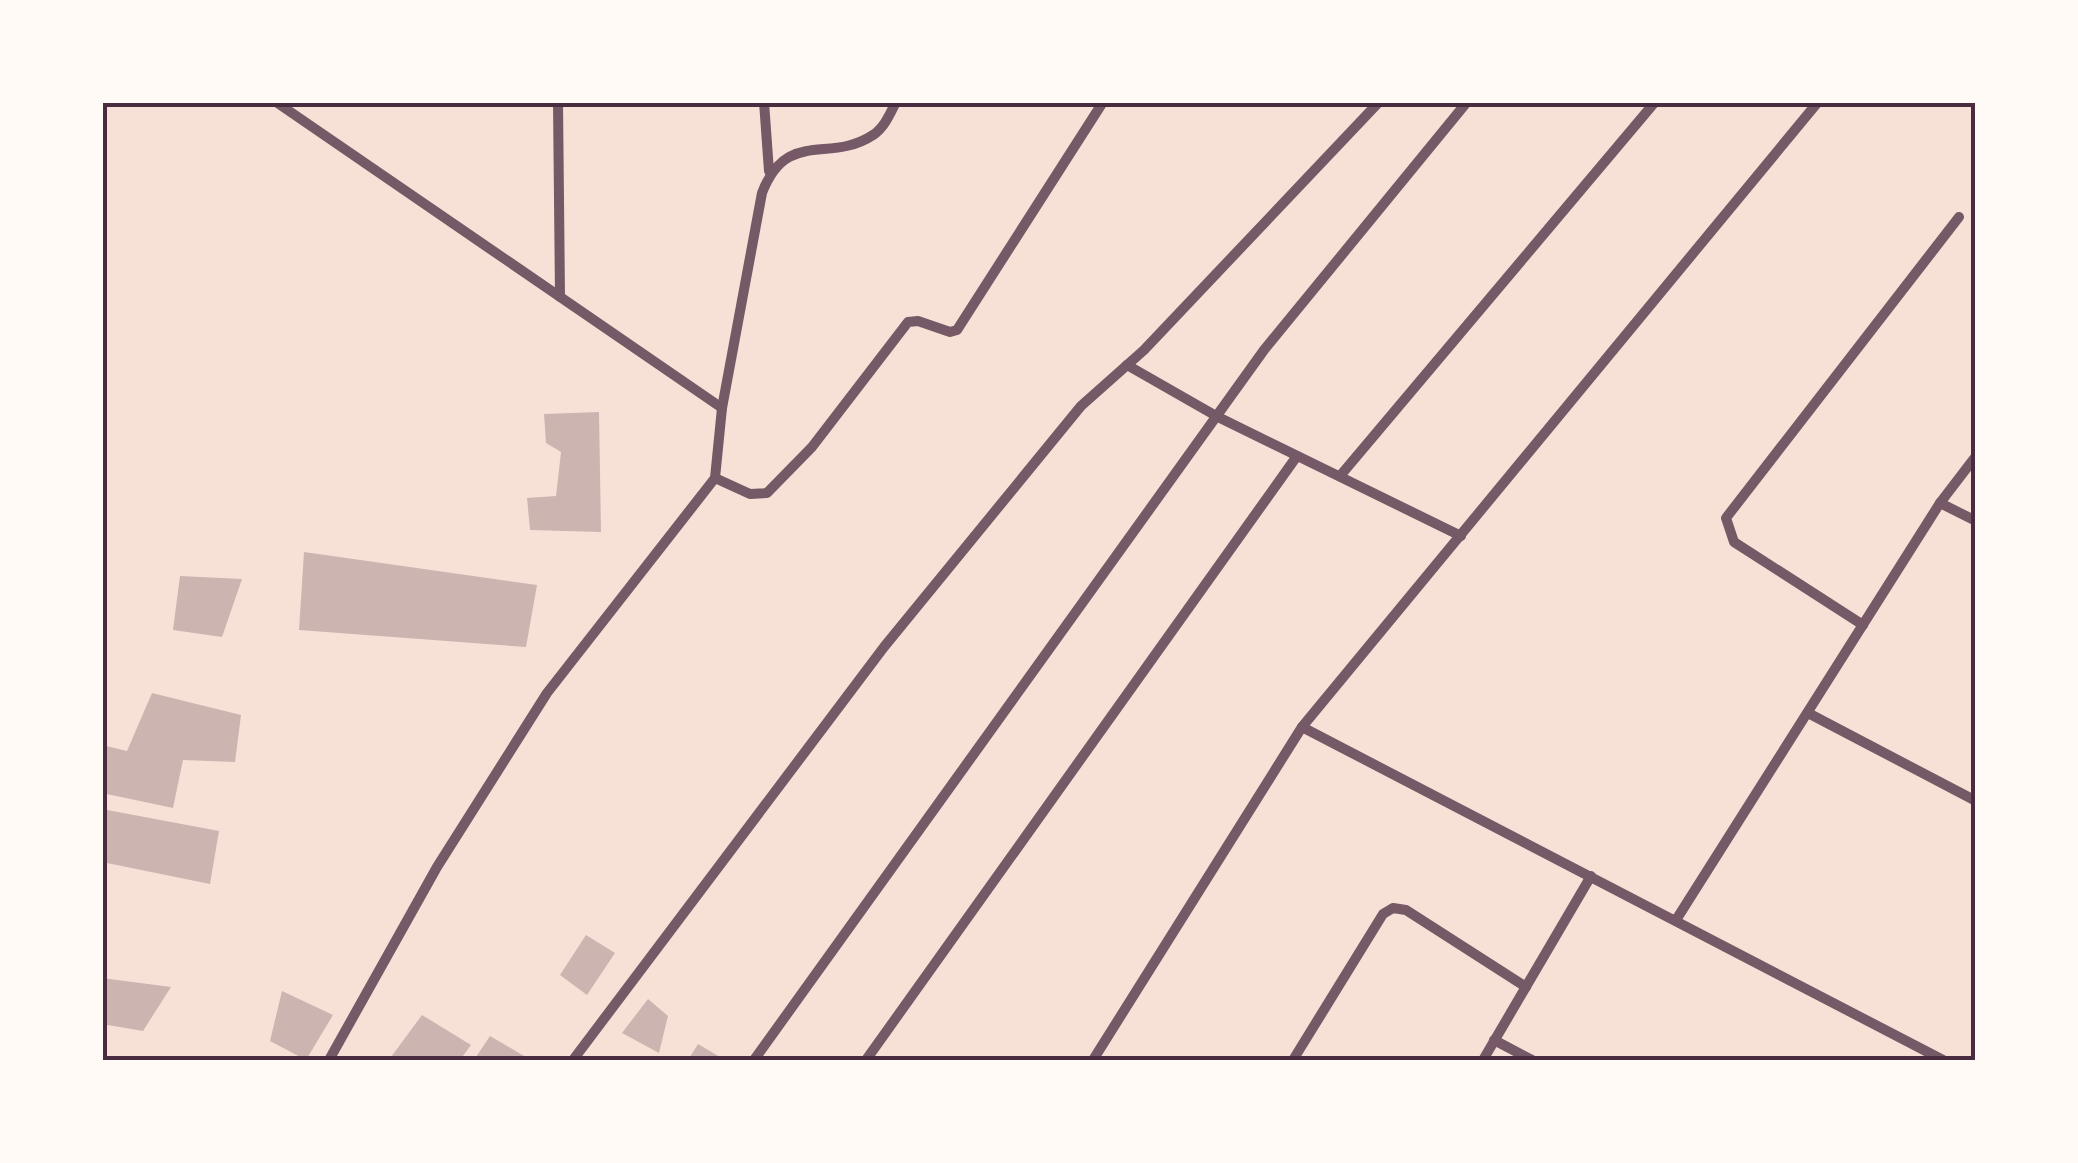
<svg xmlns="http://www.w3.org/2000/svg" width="2078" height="1163" viewBox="0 0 2078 1163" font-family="'Sofia Sans Condensed',sans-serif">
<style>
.building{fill:#ccb4b1}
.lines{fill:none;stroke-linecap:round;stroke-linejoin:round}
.minor{stroke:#755966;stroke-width:10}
.neatline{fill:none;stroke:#4a2c40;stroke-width:4}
</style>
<rect width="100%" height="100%" fill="#f7e1d7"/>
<g class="building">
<path d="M599 412 601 532 530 530 527 498 556 496 561 452 546 443 544 414Z"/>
<path d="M304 552 537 585 526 647 299 630Z"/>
<path d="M180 576 242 579 222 637 173 630Z"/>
<path d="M152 693 241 715 235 762 183 760 173 808 102 793V745L127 751Z"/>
<path d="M102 809 219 831 210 884 102 862Z"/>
<path d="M586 935 615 953 587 995 560 975Z"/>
<path d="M102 978 171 987 143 1031 102 1024Z"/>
<path d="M282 991 333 1015 306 1060 270 1041Z"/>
<path d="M648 999 668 1016 659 1053 622 1033Z"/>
<path d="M422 1015 471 1045 460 1060 391 1057Z"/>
<path d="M490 1036 531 1060H474Z"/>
<path d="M698 1044 725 1060H688Z"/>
</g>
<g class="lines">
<g class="minor">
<path d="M276 102 722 408"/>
<path d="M558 102 560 297"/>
<path d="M764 102 769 171"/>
<path d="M1127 365 1218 417 1461 536"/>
<path d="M1340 476 1655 102"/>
<path d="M715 478 750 494 767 493 812 447 908 322 918 321 950 332 957 330 1103 102"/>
<path d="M1940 503 1976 456"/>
<path d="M1863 625 1734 542 1726 518 1959 217"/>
<path d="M1808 713 1976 801"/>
<path d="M1302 727 1943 1060"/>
<path d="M1676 920 1940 503 1976 521"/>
<path d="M1494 1040 1532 1060"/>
<path d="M329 1060 437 867 547 693 715 478 722 408 762 193C787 128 829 164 873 135 884 128 890 114 896 102"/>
<path d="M573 1060 884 647 1081 406 1144 350 1379 102"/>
<path d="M754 1060 1264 350 1467 102"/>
<path d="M866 1060 1297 456"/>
<path d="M1093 1060 1302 727 1818 102"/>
<path d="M1293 1060 1383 914 1393 908 1406 910 1526 987"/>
<path d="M1483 1060 1591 876"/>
</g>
</g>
<rect width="2078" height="1163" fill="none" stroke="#fffaf5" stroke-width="210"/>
<rect x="105" y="105" width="1868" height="953" class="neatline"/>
</svg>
